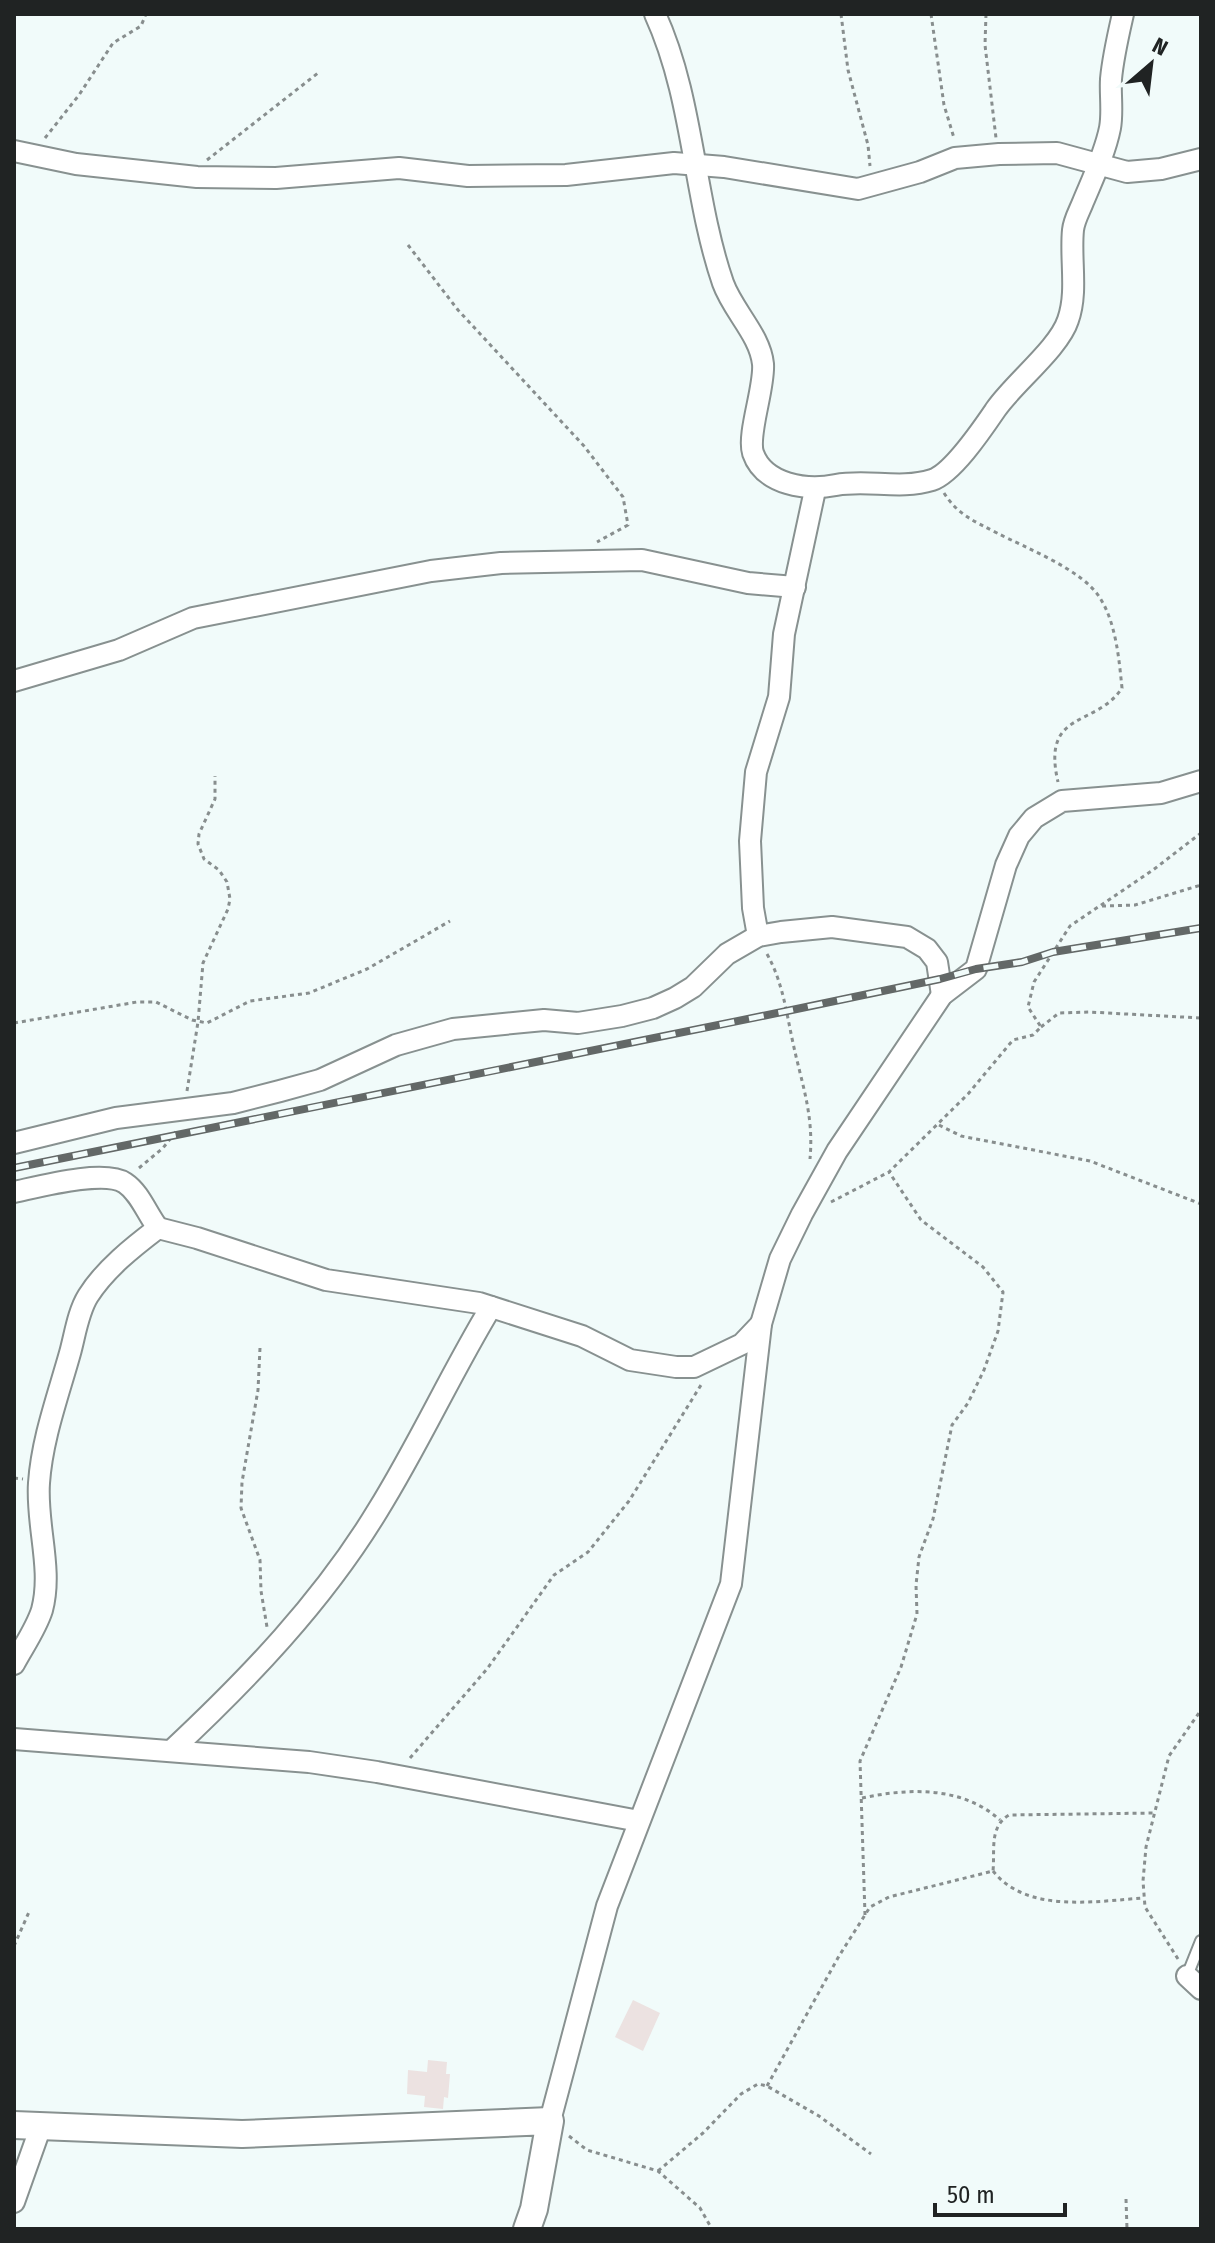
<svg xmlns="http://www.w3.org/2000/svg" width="1215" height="2243" viewBox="0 0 1215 2243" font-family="'Fira Sans Condensed',sans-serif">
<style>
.building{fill:#ece2e1}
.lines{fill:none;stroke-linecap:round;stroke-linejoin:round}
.service-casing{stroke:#889190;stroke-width:14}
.minor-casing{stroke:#889190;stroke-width:24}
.tertiary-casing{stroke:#889190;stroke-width:30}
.path{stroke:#888e8e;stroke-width:3;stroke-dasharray:4 4;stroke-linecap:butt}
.service{stroke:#fff;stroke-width:10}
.minor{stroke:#fff;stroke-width:20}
.tertiary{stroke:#fff;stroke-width:26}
.rail-casing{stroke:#636867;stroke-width:8}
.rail{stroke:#f1fbfa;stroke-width:5;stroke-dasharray:15;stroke-linecap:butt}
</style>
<rect width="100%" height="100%" fill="#f1fbfa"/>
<g class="building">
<path d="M633 2000 660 2013 643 2051 615 2037Z"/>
<path d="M428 2060 447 2062 446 2074H450L448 2098 444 2097 443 2109 424 2107 425 2096 407 2094 408 2070 427 2072Z"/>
</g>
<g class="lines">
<g class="service-casing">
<path id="service" d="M1187 1976 1201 1941"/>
</g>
<g class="minor-casing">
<g id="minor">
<path d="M655 14C694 99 693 196 723 283 733 311 760 335 763 364 765 387 747 434 753 453 764 485 807 491 836 485 867 479 900 490 932 480 953 473 983 428 996 409 1014 383 1059 348 1068 320 1078 292 1070 259 1073 230 1074 220 1080 210 1083 202 1093 178 1105 153 1110 128 1113 112 1110 95 1111 79 1113 57 1118 36 1123 14"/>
<path d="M14 151 76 164 197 177 276 178 399 168 468 176 566 175 674 163 724 167 858 189 920 172 955 158 999 154 1057 153 1127 172 1161 169 1201 159"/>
<path d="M14 681 119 650 193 618 431 571 501 563 642 560 748 583 795 587"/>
<path d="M758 936 753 908 750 841 756 772 779 697 784 634 815 490"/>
<path d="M14 1143 116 1118 233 1103 280 1091 320 1080 396 1045 453 1029 544 1020 578 1023 622 1016 653 1008 675 998 693 987 727 954 758 936 781 932 832 927 907 937 927 949 937 962 942 995"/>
<path d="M14 1192C38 1187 104 1169 125 1183 140 1193 147 1214 158 1228"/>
<path d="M14 1664C23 1647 36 1629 42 1610 53 1569 36 1525 39 1483 42 1439 58 1396 70 1353 75 1335 78 1312 88 1296 105 1269 133 1247 158 1228L197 1238 326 1280 479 1303 582 1336 630 1360 676 1367H694L742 1344 761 1324"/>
<path d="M14 1739 309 1762 377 1772 639 1821"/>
<path d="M171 1751C248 1679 323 1601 378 1510 419 1444 451 1373 491 1307"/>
<path d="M1187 1976 1201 1989"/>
<path d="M550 2121 607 1906 731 1584 761 1324 780 1259 802 1214 837 1151 942 995 976 969 1006 865 1019 836 1034 818 1062 801 1161 793 1201 781"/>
<path d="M14 2202 41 2126"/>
</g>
</g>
<g class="tertiary-casing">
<path id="tertiary" d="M14 2125 242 2134 550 2121 534 2209 527 2229"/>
</g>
<g class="path">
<path d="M841 14 848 70 868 145 870 166"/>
<path d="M931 14 944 105 954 138"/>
<path d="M986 14 985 45 996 138"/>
<path d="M45 138 79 95 113 43 141 26 146 14"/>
<path d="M207 160 318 73"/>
<path d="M408 245 458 310 584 446 623 497 628 525 597 542"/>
<path d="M944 493C958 515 974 521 997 533 1026 548 1083 570 1100 598 1116 623 1119 659 1122 688 1096 728 1041 709 1058 782"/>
<path d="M1102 906 1135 905 1201 885"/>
<path d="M767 954C783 983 786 1011 793 1043 802 1085 814 1115 810 1159"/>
<path d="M14 1023 137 1002H156L192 1020 207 1023 250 1001 309 993 367 969 450 921"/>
<path d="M1041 1027 1059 1013 1089 1012 1201 1018"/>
<path d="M187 1091 198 1022 203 963 228 909 230 899 227 882 219 870 204 859 198 844 199 834 215 799V776"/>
<path d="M939 1125 961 1136 1090 1161 1201 1204"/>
<path d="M139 1168 163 1148 178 1129"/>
<path d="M831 1202 889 1172 968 1094 1013 1040 1033 1035 1041 1027 1028 1007 1034 982 1070 926 1153 870 1201 833"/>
<path d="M260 1348 258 1390 242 1482 241 1508 260 1560 261 1591 267 1627"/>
<path d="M14 1478 23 1479"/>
<path d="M410 1758 487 1669 554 1575 588 1552 629 1501 701 1385"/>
<path d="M862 1798C909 1788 962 1786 1000 1820"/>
<path d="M993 1871C1027 1914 1096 1901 1144 1898"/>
<path d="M865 1915 860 1761 901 1667 917 1614 916 1585 919 1557 933 1519 952 1425 968 1403 984 1370 998 1331 1003 1292 983 1267 921 1220 889 1172"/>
<path d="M14 1946 29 1912"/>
<path d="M1178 1959 1145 1907 1143 1881 1146 1847 1169 1756 1201 1710"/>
<path d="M767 2086 839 1956 870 1907 889 1897 993 1871C995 1850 989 1827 1009 1815L1155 1813"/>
<path d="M569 2136 587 2150 658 2171 700 2208 712 2229"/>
<path d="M658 2171 703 2133 741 2094 758 2084 767 2086 819 2116 871 2154"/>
<path d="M1126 2199 1127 2229"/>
</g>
<use href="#service" class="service"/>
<use href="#minor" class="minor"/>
<use href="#tertiary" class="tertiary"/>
<g class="rail-casing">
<path id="rail" d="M14 1168 787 1011 940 979 976 969 1022 962 1053 952 1201 928"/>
</g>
<use href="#rail" class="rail"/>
</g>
<rect width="1215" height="2243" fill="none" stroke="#202323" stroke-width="32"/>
<g transform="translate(1151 64) rotate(28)" stroke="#f1fbfa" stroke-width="6" paint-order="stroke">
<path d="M0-6L14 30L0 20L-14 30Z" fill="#202323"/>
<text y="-12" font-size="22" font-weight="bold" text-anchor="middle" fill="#202323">N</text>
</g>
<path d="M935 2203v12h130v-12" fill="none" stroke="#202323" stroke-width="4"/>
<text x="947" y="2203" font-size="24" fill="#202323" stroke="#f1fbfa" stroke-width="6" paint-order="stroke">50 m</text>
</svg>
